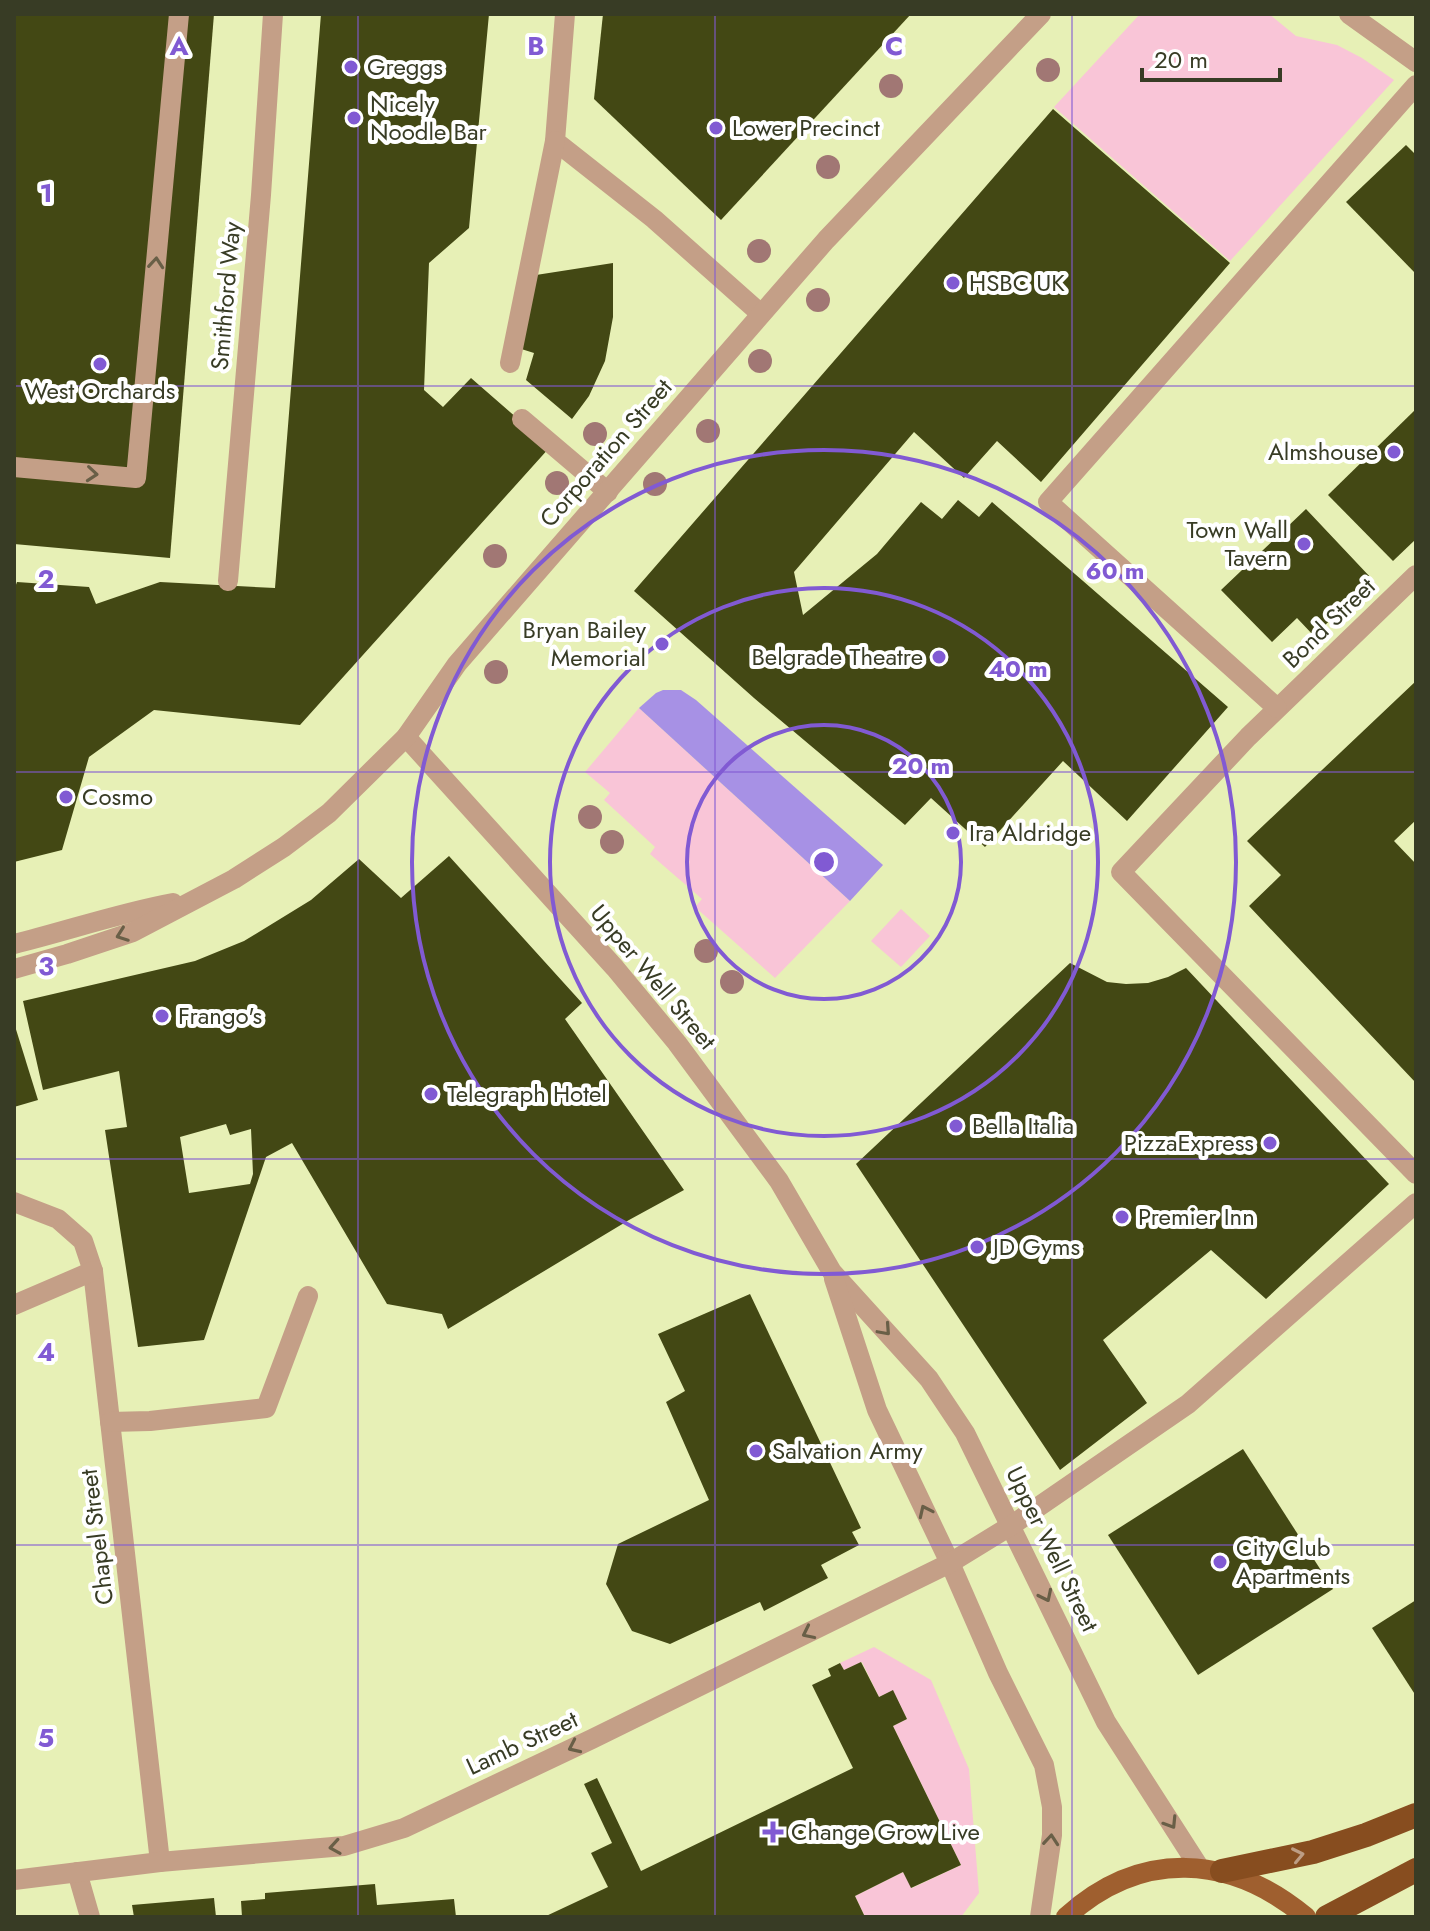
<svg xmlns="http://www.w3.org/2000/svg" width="1430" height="1931" viewBox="0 0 1430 1931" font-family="Jost,sans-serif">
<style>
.green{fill:#f9c5d7}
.water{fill:#a791e5}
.building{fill:#434814;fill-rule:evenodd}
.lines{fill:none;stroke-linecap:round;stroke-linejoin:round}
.minor{stroke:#c49f87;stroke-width:20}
.major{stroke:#9f5f2f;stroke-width:20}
.highway{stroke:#874d1f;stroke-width:24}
.tree{fill:#a17774}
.oneway{stroke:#695f47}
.oneway2{stroke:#bd9d84}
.grid{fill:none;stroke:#815ad3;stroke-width:2;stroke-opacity:0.55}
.ring{fill:none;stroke:#815ad3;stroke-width:4}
.poi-dot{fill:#815ad3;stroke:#fff;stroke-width:3}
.labels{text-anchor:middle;stroke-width:8;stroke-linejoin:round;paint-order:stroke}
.poi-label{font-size:24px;fill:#383c25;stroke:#fff;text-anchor:start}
.street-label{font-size:24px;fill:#383c25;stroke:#fff}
.grid-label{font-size:26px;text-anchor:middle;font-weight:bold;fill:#815ad3;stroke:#fff;stroke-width:8;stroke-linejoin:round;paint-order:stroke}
.centre{fill:#815ad3;stroke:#fff;stroke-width:4}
.ring-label{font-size:24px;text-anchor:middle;font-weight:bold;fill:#815ad3;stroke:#fff;stroke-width:8;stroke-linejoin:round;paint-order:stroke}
</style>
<rect width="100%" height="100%" fill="#e7f0b6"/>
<g class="green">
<path d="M1140 14H1269L1296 36 1337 45 1362 58 1394 80 1230 261 1054 107Z"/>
<path d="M639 708 850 901 775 978 695 907 702 899 650 854 655 847 604 800 610 793 585 772Z"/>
<path d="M901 909 930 936 901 967 871 941Z"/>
<path d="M874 1647 931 1680 969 1769 979 1893 961 1917H865L855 1896 903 1872 912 1888 961 1865 893 1726 907 1719 893 1691 879 1697 862 1662 844 1670 840 1663Z"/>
</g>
<path class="water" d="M663 690H681L696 700 883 865 850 901 639 708 656 693Z"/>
<g class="building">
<path d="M14 14H214L170 558 14 544Z"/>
<path d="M321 14H489L469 228 429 263 424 390 443 407 471 378 550 447 300 725 154 710 89 757 62 850 14 862V590L17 582 89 587 96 604 160 582 275 588Z"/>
<path d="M603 14H911L721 220 594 99Z"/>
<path d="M1053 109 1230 263 1041 482 997 441 964 478 914 432 794 572 803 615 877 554 921 502 942 519 958 500 979 517 992 502 1228 707 1127 821 1063 761 985 847 931 798 905 825 754 698 634 591Z"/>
<path d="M1406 145 1416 155V274L1346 202Z"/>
<path d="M613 263V317L605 361 589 396 572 419 526 380 534 353 515 347 536 275Z"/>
<path d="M1416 409V539L1393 561 1328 495Z"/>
<path d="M1306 509 1372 579 1314 636 1297 618 1272 642 1221 590Z"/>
<path d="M1416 681V820L1394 841 1416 864V1083L1249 906 1281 875 1247 841Z"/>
<path d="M449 856 582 1003 565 1019 684 1190 629 1220 448 1329 442 1314 387 1304 292 1143 266 1157 204 1340 138 1347 105 1130 127 1127 119 1071 43 1090 23 1001 195 961 244 941 311 900 359 859 401 898ZM226 1124 230 1135 251 1129 253 1174 250 1184 189 1193 180 1137Z"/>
<path d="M1070 963 1107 982 1126 984 1148 983 1168 977 1186 968 1389 1184 1266 1299 1211 1250 1103 1340 1147 1403 1060 1470 856 1164Z"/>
<path d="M14 1023 38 1100 14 1107Z"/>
<path d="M750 1294 861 1528 852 1532 859 1545 821 1565 828 1578 764 1611 760 1602 670 1644 632 1631 606 1584 618 1544 709 1500 666 1402 685 1391 658 1334Z"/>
<path d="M1243 1449 1333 1589 1198 1675 1108 1535Z"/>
<path d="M1416 1600V1696L1372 1628Z"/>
<path d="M861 1662 879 1697 893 1690 907 1719 893 1726 961 1865 911 1888 903 1872 855 1896 865 1917H544L608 1887 591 1853 612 1843 584 1784 597 1778 641 1871 853 1768 812 1685 831 1676 828 1669 840 1663 844 1670Z"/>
<path d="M375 1884 377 1905 454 1899 456 1917H242L241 1901 265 1899V1893Z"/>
<path d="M214 1898 216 1917H134L132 1905Z"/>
</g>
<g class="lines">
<g class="minor">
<path d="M565 14 555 141 654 219 761 314"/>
<path d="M1349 14 1416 62"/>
<path d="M510 363 555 141"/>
<path d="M522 419 608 492"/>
<path d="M14 467 136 478 179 14"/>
<path d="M1416 575 1248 737 1121 872 1416 1174"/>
<path d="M228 581 261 195 273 14"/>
<path d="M1277 708 1048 502 1416 85"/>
<path d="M406 737 615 968 677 1043 779 1181 832 1272 929 1379 965 1433 1106 1722 1199 1867"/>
<path d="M14 944C67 931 119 913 173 903"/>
<path d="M14 969 67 954 133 932 234 879 284 847 329 813 406 737 457 664 826 240 1041 14"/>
<path d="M14 1202 58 1219 83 1241 93 1271 160 1862"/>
<path d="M834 1279 877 1410 950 1563 998 1673 1044 1765 1052 1807V1835L1040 1917"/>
<path d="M14 1305 93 1271"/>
<path d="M110 1422 150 1421 266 1408 308 1296"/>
<path d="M77 1872 90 1917"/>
<path d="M14 1880 160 1862 344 1846 404 1828 592 1739 950 1563 1012 1525 1188 1404 1416 1203"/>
</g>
<path class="major" d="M1066 1917C1141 1849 1230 1854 1306 1917"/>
<g class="highway">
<path d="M1222 1871 1313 1852 1366 1835 1416 1815"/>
<path d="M1327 1917 1416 1870"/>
</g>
</g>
<g class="tree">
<circle cx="1048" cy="70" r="12"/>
<circle cx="891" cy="86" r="12"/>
<circle cx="828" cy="167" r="12"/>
<circle cx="759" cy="251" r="12"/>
<circle cx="818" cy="300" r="12"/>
<circle cx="760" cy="361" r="12"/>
<circle cx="708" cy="431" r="12"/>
<circle cx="595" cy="434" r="12"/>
<circle cx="557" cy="483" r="12"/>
<circle cx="655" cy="484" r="12"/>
<circle cx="495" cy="556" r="12"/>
<circle cx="496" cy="672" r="12"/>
<circle cx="590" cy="817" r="12"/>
<circle cx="612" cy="842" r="12"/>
<circle cx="706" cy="951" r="12"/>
<circle cx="732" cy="982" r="12"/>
</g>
<defs><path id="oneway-chevron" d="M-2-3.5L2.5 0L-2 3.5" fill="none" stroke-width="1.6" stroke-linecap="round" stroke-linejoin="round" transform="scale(2)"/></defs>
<g class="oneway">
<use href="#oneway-chevron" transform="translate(156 263) rotate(-85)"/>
<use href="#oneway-chevron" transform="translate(92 474) rotate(5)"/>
<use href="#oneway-chevron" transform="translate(122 935) rotate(160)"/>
<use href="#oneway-chevron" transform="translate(885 1330) rotate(48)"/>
<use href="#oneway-chevron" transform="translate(925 1511) rotate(-115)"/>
<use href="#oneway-chevron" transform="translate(1046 1596) rotate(64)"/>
<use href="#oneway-chevron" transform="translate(808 1633) rotate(154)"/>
<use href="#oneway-chevron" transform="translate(574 1747) rotate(155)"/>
<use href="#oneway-chevron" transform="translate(1171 1823) rotate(58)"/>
<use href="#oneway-chevron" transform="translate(1051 1840) rotate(-85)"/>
<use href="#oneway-chevron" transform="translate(335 1847) rotate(171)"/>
</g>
<use class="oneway2" href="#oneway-chevron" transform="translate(1298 1855) rotate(-12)"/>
<path class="grid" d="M358 14V1917M715 14V1917M1072 14V1917M14 386H1416M14 772H1416M14 1159H1416M14 1545H1416"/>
<g class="ring">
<circle cx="824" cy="862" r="137"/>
<circle cx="824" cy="862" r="274"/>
<circle cx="824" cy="862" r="412"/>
</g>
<g class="poi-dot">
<circle cx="351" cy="67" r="8"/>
<circle cx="354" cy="118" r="8"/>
<circle cx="716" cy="128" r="8"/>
<circle cx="953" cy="283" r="8"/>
<circle cx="100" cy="364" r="8"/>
<circle cx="1394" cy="452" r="8"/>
<circle cx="1304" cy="544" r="8"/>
<circle cx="662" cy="644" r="8"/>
<circle cx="939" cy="657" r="8"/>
<circle cx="66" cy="797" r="8"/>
<circle cx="953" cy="833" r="8"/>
<circle cx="162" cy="1016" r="8"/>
<circle cx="431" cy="1094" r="8"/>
<circle cx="956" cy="1126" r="8"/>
<circle cx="1270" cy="1143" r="8"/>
<circle cx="1122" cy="1217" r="8"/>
<circle cx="977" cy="1247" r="8"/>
<circle cx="756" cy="1451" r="8"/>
<circle cx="1220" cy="1562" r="8"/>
<path d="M769 1820h8v8h8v8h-8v8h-8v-8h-8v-8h8z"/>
</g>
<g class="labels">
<g class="poi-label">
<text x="367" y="75">Greggs</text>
<text x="370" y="112">Nicely<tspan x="370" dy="28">Noodle Bar</tspan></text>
<text x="732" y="136">Lower Precinct</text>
<text x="969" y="291">HSBC UK</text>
<text x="100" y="399" text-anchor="middle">West Orchards</text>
<text x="1378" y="460" text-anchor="end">Almshouse</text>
<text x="1288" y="538" text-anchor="end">Town Wall<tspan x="1288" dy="28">Tavern</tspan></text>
<text x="646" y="638" text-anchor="end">Bryan Bailey<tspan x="646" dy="28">Memorial</tspan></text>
<text x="923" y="665" text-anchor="end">Belgrade Theatre</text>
<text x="82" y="805">Cosmo</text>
<text x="969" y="841">Ira Aldridge</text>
<text x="178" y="1024">Frango's</text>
<text x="447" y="1102">Telegraph Hotel</text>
<text x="972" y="1134">Bella Italia</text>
<text x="1254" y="1151" text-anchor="end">PizzaExpress</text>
<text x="1138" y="1225">Premier Inn</text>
<text x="993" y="1255">JD Gyms</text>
<text x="772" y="1459">Salvation Army</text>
<text x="1236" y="1556">City Club<tspan x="1236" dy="28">Apartments</tspan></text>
<text x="791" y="1840">Change Grow Live</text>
</g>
<g class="street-label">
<text transform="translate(226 296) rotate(-85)" y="8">Smithford Way</text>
<text transform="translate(606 453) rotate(-49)" y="8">Corporation Street</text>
<text transform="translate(1329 623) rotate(-44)" y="8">Bond Street</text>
<text transform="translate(653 977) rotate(50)" y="8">Upper Well Street</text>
<text transform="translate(97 1537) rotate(-97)" y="8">Chapel Street</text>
<text transform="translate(1052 1549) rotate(64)" y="8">Upper Well Street</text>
<text transform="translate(522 1743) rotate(-25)" y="8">Lamb Street</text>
</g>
</g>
<g class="grid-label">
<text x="179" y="55">A</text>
<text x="536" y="55">B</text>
<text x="894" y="55">C</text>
<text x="46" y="202">1</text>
<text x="46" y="588">2</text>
<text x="46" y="975">3</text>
<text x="46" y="1361">4</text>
<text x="46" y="1747">5</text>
</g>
<circle cx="824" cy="862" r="12" class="centre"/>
<g class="ring-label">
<text x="1115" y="579">60 m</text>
<text x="1018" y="677">40 m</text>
<text x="921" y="774">20 m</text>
</g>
<rect width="1430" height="1931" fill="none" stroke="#383c25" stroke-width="32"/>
<path d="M1142 68v12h138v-12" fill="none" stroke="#383c25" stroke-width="4"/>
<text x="1154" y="68" font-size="24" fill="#383c25" stroke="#ffffff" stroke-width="6" paint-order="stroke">20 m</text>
</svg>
